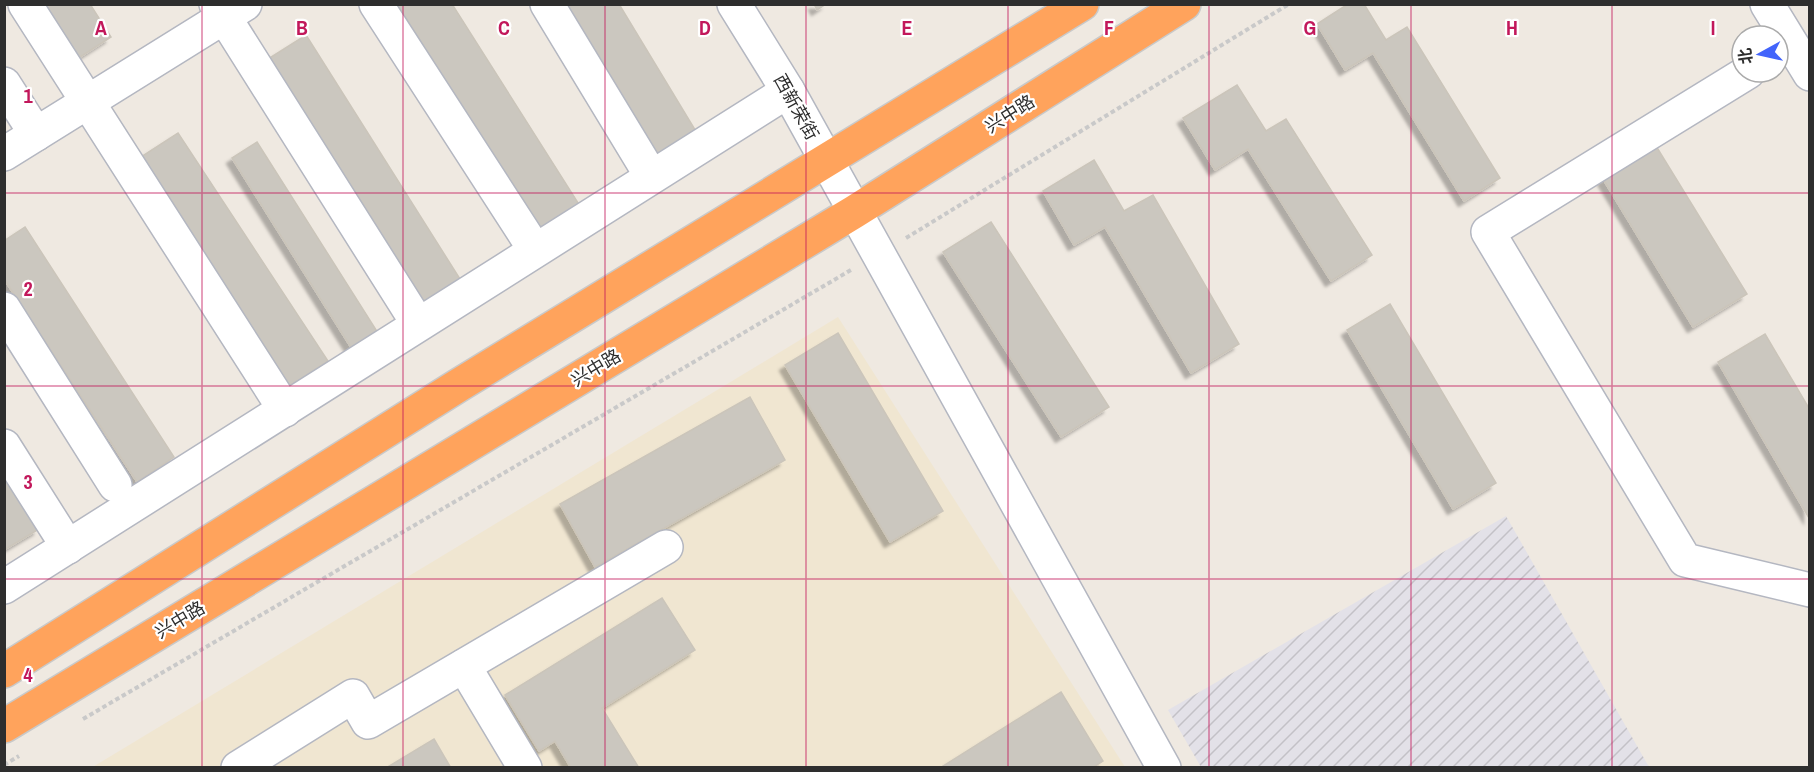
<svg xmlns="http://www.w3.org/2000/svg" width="1814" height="772" viewBox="0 0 1814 772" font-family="'Archivo Narrow','Noto Sans SC',sans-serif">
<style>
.industrial{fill:url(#industrial-furrows)}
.education{fill:#f0e6d1}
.building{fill:#cbc7bf;stroke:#cbc5ba;stroke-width:1.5;filter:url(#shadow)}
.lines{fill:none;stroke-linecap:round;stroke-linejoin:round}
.minor-casing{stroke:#b4b7c1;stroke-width:36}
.highway-casing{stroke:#c9c9c9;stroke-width:36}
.path{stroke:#c9c9c9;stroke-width:4;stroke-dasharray:4.5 3;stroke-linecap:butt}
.minor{stroke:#fff;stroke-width:33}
.highway{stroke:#ffa35c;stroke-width:33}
.grid{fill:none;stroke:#c2185b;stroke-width:1.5;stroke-opacity:0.55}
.labels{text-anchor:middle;stroke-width:4.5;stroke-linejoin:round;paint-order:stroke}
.street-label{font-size:18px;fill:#2e2e2e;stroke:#fff}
.grid-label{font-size:20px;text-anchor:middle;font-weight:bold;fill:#c2185b;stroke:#fff;stroke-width:4.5;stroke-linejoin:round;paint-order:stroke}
</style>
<defs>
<pattern id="industrial-furrows" width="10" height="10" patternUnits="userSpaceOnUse" patternTransform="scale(1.5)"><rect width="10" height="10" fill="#e3e1e8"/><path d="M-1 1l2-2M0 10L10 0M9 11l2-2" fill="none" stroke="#c3c1c7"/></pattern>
<filter id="shadow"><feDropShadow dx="-5.5" dy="5.5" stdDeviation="1.5" flood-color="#0004"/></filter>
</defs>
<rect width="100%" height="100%" fill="#efe9e1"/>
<path class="industrial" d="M1506 516 1649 767H1201L1168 710Z"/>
<path class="education" d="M838 317 1125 767 91 768Z"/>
<g class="building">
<path d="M42 4H90L111 37 77 59Z"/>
<path d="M397 4H452L580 206 541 231Z"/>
<path d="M564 4H619L697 133 657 158Z"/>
<path d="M814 4H826L817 10Z"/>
<path d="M1348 4H1364L1386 40 1407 27 1500 178 1464 201 1373 53 1345 70 1317 24Z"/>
<path d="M306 35 460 279 422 303 268 59Z"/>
<path d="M1237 85 1266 131 1286 119 1372 255 1331 281 1248 149 1215 170 1183 118Z"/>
<path d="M178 133 328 361 290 386 141 157Z"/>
<path d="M257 142 378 333 352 349 232 158Z"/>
<path d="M1656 146 1747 294 1693 327 1603 179Z"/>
<path d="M1094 160 1124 211 1153 195 1239 344 1191 373 1105 227 1074 245 1043 191Z"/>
<path d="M991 222 1109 407 1061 437 943 252Z"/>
<path d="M25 227 174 457 137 482 4 279V241Z"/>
<path d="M1390 304 1496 483 1453 509 1347 330Z"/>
<path d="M838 333 943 511 890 542 785 365Z"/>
<path d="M1765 334 1810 410 1809 518 1718 362Z"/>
<path d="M750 397 785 460 595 567 560 504Z"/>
<path d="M4 473 39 529 4 550Z"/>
<path d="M662 598 695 650 602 708 639 768H571L555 741 539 751 505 695Z"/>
<path d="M1061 692 1103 761 1092 768H940Z"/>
<path d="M434 739 451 768H386Z"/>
</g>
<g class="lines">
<g class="minor-casing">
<g id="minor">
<path d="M25 4 285 410"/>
<path d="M216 4 415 319"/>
<path d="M376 4 528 239"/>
<path d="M547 4 644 164"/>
<path d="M734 4 788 91 1164 768"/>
<path d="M1767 4 1810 74"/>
<path d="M1748 72 1488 232 1685 560 1810 590"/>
<path d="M4 84 36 134"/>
<path d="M4 154 245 4"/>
<path d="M4 309 115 485"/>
<path d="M4 446 68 547"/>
<path d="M4 587 788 91"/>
<path d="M464 666 525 768"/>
<path d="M238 768 353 696 368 722 666 547"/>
</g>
</g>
<g class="highway-casing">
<g id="highway">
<path d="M4 671 459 385 1082 4"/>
<path d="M4 726 854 212 1184 4"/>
</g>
</g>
<g class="path">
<path d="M906 238 1289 4"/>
<path d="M83 719 851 270"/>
<path d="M4 765 19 756"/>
</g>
<use href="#minor" class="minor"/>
<use href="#highway" class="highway"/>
</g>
<path class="grid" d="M202 4V768M403 4V768M605 4V768M806 4V768M1008 4V768M1209 4V768M1411 4V768M1612 4V768M4 193H1810M4 386H1810M4 579H1810"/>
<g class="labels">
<g class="street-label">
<text transform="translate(796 107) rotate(61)" y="6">西新荣街</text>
<text transform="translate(1010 114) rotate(-32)" y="6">兴中路</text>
<text transform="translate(596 368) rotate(-31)" y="6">兴中路</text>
<text transform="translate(180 620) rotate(-31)" y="6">兴中路</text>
</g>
</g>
<g class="grid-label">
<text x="101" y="35">A</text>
<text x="302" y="35">B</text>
<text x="504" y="35">C</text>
<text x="705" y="35">D</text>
<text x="907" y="35">E</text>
<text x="1109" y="35">F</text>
<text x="1310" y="35">G</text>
<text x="1512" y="35">H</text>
<text x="1713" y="35">I</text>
<text x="28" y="103">1</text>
<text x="28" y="296">2</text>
<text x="28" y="489">3</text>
<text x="28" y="682">4</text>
</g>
<rect width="1814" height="772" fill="none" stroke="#2e2e2e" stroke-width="12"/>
<g transform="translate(1760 54) rotate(262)"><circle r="28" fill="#ffffff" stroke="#ababab" stroke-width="1.5"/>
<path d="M0-4.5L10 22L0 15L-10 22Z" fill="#4264fb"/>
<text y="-9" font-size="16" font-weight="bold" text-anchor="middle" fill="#2e2e2e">北</text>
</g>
</svg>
